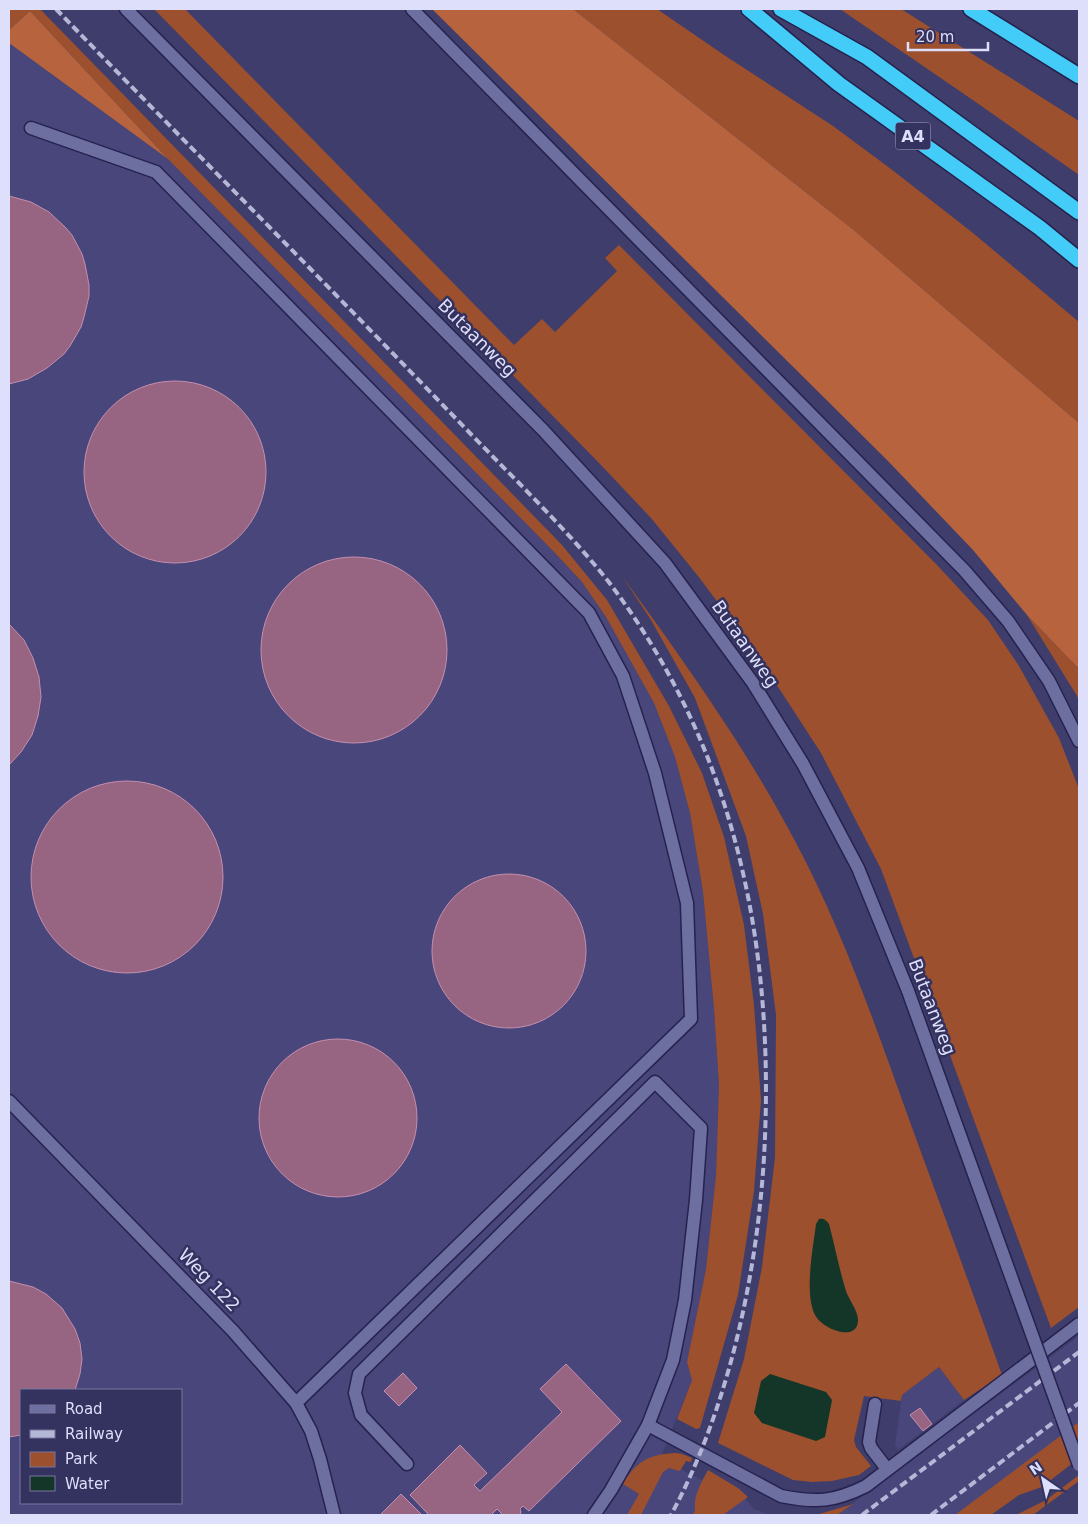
<svg xmlns="http://www.w3.org/2000/svg" width="1088" height="1524" viewBox="0 0 1088 1524" font-family="'DejaVu Sans',sans-serif">
<style>
.built{fill:#48467b;fill-rule:evenodd}
.green{fill:#9c502e}
.forest{fill:#b6633e}
.water{fill:#143628}
.building{fill:#976482;stroke:#c58faf}
.lines{fill:none;stroke-linecap:round;stroke-linejoin:round}
.service-casing{stroke:#26224e;stroke-width:15}
.minor-casing{stroke:#26224e;stroke-width:15}
.motorway-casing{stroke:#26224e;stroke-width:18}
.service{stroke:#6e6fa1;stroke-width:12}
.minor{stroke:#6e6fa1;stroke-width:12}
.motorway{stroke:#44ccf8;stroke-width:15}
.rail{stroke:#b5b7d7;stroke-width:4;stroke-dasharray:8 4;stroke-linecap:butt}
.minor-bridge-casing{stroke:#26224e;stroke-width:15;stroke-linecap:butt}
.minor-bridge{stroke:#6e6fa1;stroke-width:12}
.labels{text-anchor:middle;stroke-width:5;stroke-linejoin:round;paint-order:stroke}
.shield{fill:#34325f;stroke:#aaabcc;stroke-width:1}
.shield-label{font-size:16px;font-weight:bold;fill:#dddffb}
.street-label{font-size:18px;fill:#dddffb;stroke:#34325f}
</style>
<rect width="100%" height="100%" fill="#3e3d6b"/>
<g class="built">
<path d="M9 43 168 159 554 552 582 582 606 617 654 703 675 757 690 813 703 892 714 1009 719 1085 716 1175 706 1269 687 1362 692 1380 660 1459 702 1480 706 1474 743 1496 754 1509 770 1515H9ZM21 1390H181V1503H21Z"/>
<path d="M1079 1336V1432L969 1515H837Z"/>
<path d="M939 1367 964 1400 898 1450 895 1445 902 1395Z"/>
</g>
<g class="green">
<path d="M9 9H40L562 545 607 600 669 706 702 773 724 837 744 925 754 1005 761 1100 754 1191 738 1295 700 1428 696 1429 677 1419 692 1380 687 1362 706 1269 716 1175 719 1085 714 1009 703 892 690 813 675 757 654 703 606 617 582 582 554 552 168 159 30 11 9 30Z"/>
<path d="M154 9H185L514 345 542 319 555 332 617 271 605 258 619 245 938 566 988 620 1019 666 1059 738 1079 789V1307L1051 1328 881 869 821 753 758 656 698 576 651 518 600 464Z"/>
<path d="M573 9H657L727 57 833 126 891 169 973 233 1079 322V423L855 231Z"/>
<path d="M840 9H901L1079 121V175L980 105Z"/>
<path d="M622 576C684 661 746 748 795 841 843 931 876 1027 910 1122 941 1207 972 1290 1002 1375L964 1400 939 1367 902 1395 901 1401 864 1396 854 1440 856 1447 871 1466 859 1475 832 1481 812 1482 793 1480 718 1443 744 1359 762 1267 775 1157 776 1015 763 914 746 836 695 698 651 620Z"/>
<path d="M1027 615 1079 669V702L1077 696Z"/>
<path d="M1079 1422V1458L1042 1487 1019 1495 991 1515H955Z"/>
<path d="M676 1453 682 1454 692 1458 691 1462 686 1461 680 1471 669 1468 663 1472 641 1515H627L639 1494 623 1484C636 1461 650 1454 676 1453Z"/>
<path d="M708 1470 738 1488 748 1497 723 1515H692L695 1511C693 1496 701 1483 708 1470Z"/>
<path d="M1079 1475V1481L1033 1515H1016L1046 1500Z"/>
<path d="M853 1504 837 1515H816Z"/>
</g>
<g class="forest">
<path d="M432 9H573L855 231 1079 423V669L1027 615 973 550 888 461Z"/>
<path d="M30 11 168 159 9 43V30Z"/>
</g>
<g class="water">
<path d="M819 1219C824 1218 826 1220 829 1224 835 1246 839 1269 846 1291 849 1300 857 1309 858 1319 859 1343 823 1330 815 1315 804 1293 813 1249 816 1224Z"/>
<path d="M770 1374 826 1392 832 1400 825 1437 816 1441 762 1423 754 1413 761 1381Z"/>
</g>
<g class="building">
<path d="M9 196 31 202 49 212 65 227 72 235 82 254 85 264 89 285V296L84 317 81 327 70 346 64 354 47 368 28 379 9 384Z"/>
<circle cx="175" cy="472" r="91"/>
<circle cx="354" cy="650" r="93"/>
<path d="M9 624 24 640 33 658 39 677 41 697 38 716 32 735 21 752 9 765Z"/>
<circle cx="127" cy="877" r="96"/>
<circle cx="509" cy="951" r="77"/>
<circle cx="338" cy="1118" r="79"/>
<path d="M9 1281 33 1287 46 1294 62 1308 75 1329 80 1343 82 1359 80 1374 75 1390H21V1435L9 1437Z"/>
<path d="M566 1364 621 1421 529 1511 523 1506 520 1509 521 1512 520 1515H503L497 1509 491 1515H429L410 1495 460 1445 487 1473 474 1485 480 1491 562 1412 540 1389Z"/>
<path d="M403 1373 417 1388 399 1406 384 1391Z"/>
<path d="M920 1408 932 1424 923 1431 910 1415Z"/>
<path d="M401 1494 422 1515H380Z"/>
</g>
<g class="lines">
<g class="service-casing">
<g id="service">
<path d="M31 128 156 172 589 613 623 676 655 773 687 903 691 1019 296 1403"/>
<path d="M9 1101 233 1331 296 1403 311 1431 320 1459 334 1515"/>
<path d="M875 1404 869 1442 871 1448 887 1469"/>
<path d="M648 1425 781 1496C816 1503 834 1502 866 1486L1079 1324"/>
<path d="M407 1464 361 1415 355 1393 359 1374 655 1082 701 1128 696 1200 685 1300 673 1360 648 1425 611 1490 594 1515"/>
</g>
</g>
<g class="minor-casing">
<g id="minor">
<path d="M126 9 543 430 665 563 753 683 803 764 858 868 908 991"/>
<path d="M412 9 964 570 1008 621 1049 681 1079 741"/>
</g>
</g>
<g class="motorway-casing">
<g id="motorway">
<path d="M749 9 839 84 1040 228 1079 260"/>
<path d="M781 9 867 57 1079 212"/>
<path d="M971 9 1079 76"/>
</g>
</g>
<use href="#service" class="service"/>
<use href="#minor" class="minor"/>
<use href="#motorway" class="motorway"/>
<g class="rail">
<path d="M56 9C172 129 290 247 406 367 443 405 480 444 518 482 549 514 580 546 608 581 732 743 773 936 765 1137 760 1262 731 1404 671 1515"/>
<path d="M862 1515 1079 1352"/>
<path d="M931 1515 1079 1403"/>
</g>
<g class="minor-bridge-casing">
<path id="minor-bridge" d="M908 991 1079 1465"/>
</g>
<use href="#minor-bridge" class="minor-bridge"/>
</g>
<g class="labels">
<rect class="shield" x="895.5" y="122.5" width="35" height="27" rx="4"/>
<g class="shield-label">
<text x="913" y="142">A4</text>
</g>
<g class="street-label">
<text transform="translate(477 338) rotate(45)" y="6">Butaanweg</text>
<text transform="translate(745 644) rotate(55)" y="6">Butaanweg</text>
<text transform="translate(932 1007) rotate(69)" y="6">Butaanweg</text>
<text transform="translate(209 1280) rotate(46)" y="6">Weg 122</text>
</g>
</g>
<rect width="1088" height="1524" fill="none" stroke="#dddffb" stroke-width="20"/>
<rect x="20" y="1389" width="162" height="115" fill="#34325f" stroke="#78779d"/>
<rect x="30" y="1405" width="25" height="8" fill="#6e6fa1" stroke="#78779d"/>
<text x="65" y="1414" font-size="15" fill="#dddffb">Road</text>
<rect x="30" y="1430" width="25" height="8" fill="#b5b7d7" stroke="#78779d"/>
<text x="65" y="1439" font-size="15" fill="#dddffb">Railway</text>
<rect x="30" y="1452" width="25" height="15" fill="#9c502e" stroke="#78779d"/>
<text x="65" y="1464" font-size="15" fill="#dddffb">Park</text>
<rect x="30" y="1476" width="25" height="15" fill="#143628" stroke="#78779d"/>
<text x="65" y="1489" font-size="15" fill="#dddffb">Water</text>
<g transform="translate(1043 1479) rotate(326)" stroke="#34325f" stroke-width="4" paint-order="stroke">
<path d="M0-4L9 19L0 12L-9 19Z" fill="#dddffb"/>
<text y="-8" font-size="14" font-weight="bold" text-anchor="middle" fill="#dddffb">N</text>
</g>
<path d="M908 42v8h80v-8" fill="none" stroke="#dddffb" stroke-width="2.5"/>
<text x="916" y="42" font-size="15" fill="#dddffb" stroke="#34325f" stroke-width="4" paint-order="stroke">20 m</text>
</svg>
